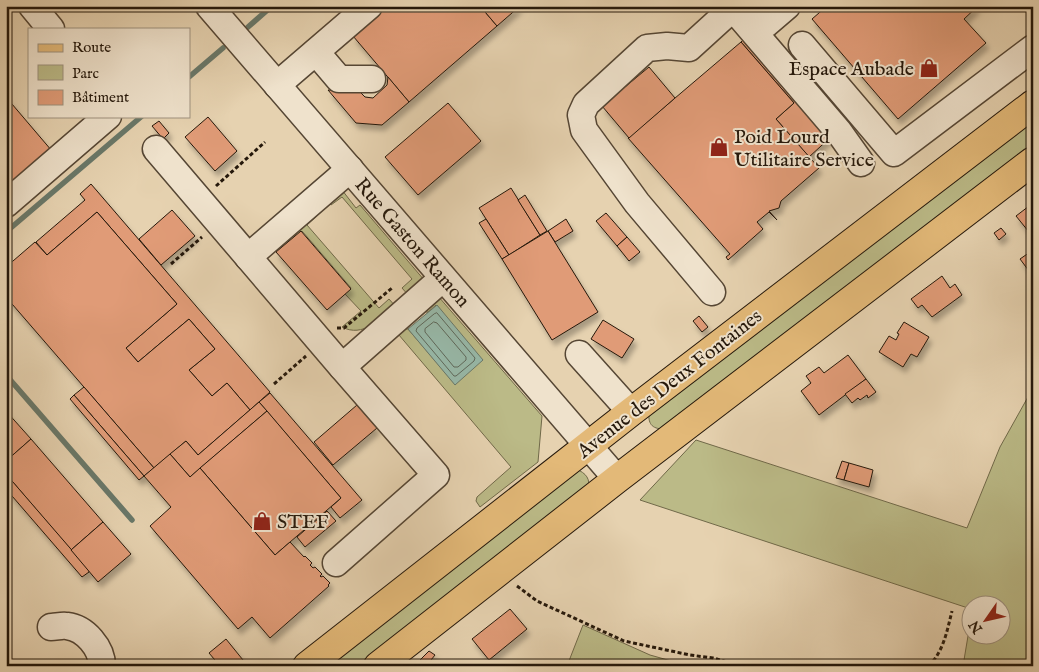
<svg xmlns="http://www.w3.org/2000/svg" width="1039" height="672" viewBox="0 0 1039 672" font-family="'IM FELL English',serif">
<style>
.green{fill:#bbba87;stroke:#706949}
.water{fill:#97b8a8;stroke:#697869}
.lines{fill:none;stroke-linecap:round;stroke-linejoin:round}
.shore{stroke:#5e685a;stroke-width:1}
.stream{stroke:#697869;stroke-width:5.5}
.building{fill:#e09b77;stroke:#25180b;filter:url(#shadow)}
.minor-casing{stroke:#554634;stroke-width:29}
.major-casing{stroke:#25180b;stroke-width:30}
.path{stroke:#25180b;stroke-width:3;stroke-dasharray:4 2.5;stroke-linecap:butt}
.minor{stroke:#efe2cc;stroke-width:26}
.major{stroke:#e3b978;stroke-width:28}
.labels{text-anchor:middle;stroke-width:4;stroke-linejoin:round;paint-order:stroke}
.poi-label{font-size:20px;fill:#25180b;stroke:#efe2cc;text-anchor:start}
.street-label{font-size:20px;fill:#25180b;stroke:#efe2cc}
</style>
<defs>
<filter id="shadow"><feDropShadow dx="3" dy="5.5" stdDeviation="2.5" flood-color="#0004"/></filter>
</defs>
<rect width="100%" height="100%" fill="#e6d2b0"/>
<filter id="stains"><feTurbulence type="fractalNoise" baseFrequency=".004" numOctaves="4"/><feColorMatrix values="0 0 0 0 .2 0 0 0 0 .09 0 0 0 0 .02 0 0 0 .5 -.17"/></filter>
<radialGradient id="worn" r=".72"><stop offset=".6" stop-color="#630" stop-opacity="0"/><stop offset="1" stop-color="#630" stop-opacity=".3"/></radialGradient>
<g class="green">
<path d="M1033 116V149L664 429C651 429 648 423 649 412Z"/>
<path d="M342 190 356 208 360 205 425 281 409 296 402 288 412 279 342 197 331 205 329 203Z"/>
<path d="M313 214 318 215 307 225 379 308 389 299 396 307C380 319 363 338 342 327L361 311 345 294 351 288 302 231 276 252 273 248Z"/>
<path d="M438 296 542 416 538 462 480 507 476 501 477 497 511 467 393 328 408 329 455 384 436 305 427 313V302Z"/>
<path d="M1033 388V666H963L971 618 972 634H1002V604H972L971 609 640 500 696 440 967 528 1000 447Z"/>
<path d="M576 469C586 473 591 479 588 490L362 666H320Z"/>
<path d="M583 625 650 655 689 666H567Z"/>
</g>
<path class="water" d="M437 305 483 360 455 385 408 329Z"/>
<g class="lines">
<g class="shore">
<path d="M437 313 475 358 474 361 456 376H454L416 331 417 328 434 314Z"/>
<path d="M434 322 437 323 466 357V360L458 367H454L425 332V329Z"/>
</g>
<g class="stream">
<path d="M248 27 272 6"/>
<path d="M189 77 223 48"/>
<path d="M6 232 142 116"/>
<path d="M6 375 132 520"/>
</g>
</g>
<g class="building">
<path d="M388 6H480L497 26 409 102 353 36Z"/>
<path d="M480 6H520L497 26Z"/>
<path d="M827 6H978L964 19 986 43 898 119 812 19Z"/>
<path d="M747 36 833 135 809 157 776 119 794 103 741 42Z"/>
<path d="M741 42 794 103 776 119 819 168 781 201 779 208 769 211 777 220 769 212 757 222 763 229 728 260 726 257 730 254 628 138Z"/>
<path d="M649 67 675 98 629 138 602 106Z"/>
<path d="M388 77 409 102 382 125 356 123 328 90 360 92 365 97 373 98 387 85Z"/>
<path d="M6 97 52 151 6 191Z"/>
<path d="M448 103 481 141 418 195 385 157Z"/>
<path d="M208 117 237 151 215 171 185 137Z"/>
<path d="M159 121 169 133 163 139 152 126Z"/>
<path d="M91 184 270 392 250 410 227 383 212 396 189 370 215 349 189 319 138 362 126 348 177 304 97 212 47 255 36 242 85 200 80 194Z"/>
<path d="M511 188 540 235 509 255 479 208Z"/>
<path d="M525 195 547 231 540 235 518 200Z"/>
<path d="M1033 203V237L1016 216Z"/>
<path d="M172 210 195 236 161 265 139 239Z"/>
<path d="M97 212 177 304 126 348 138 362 189 319 215 349 189 370 212 396 227 383 250 410 198 455 186 441 154 468 6 297V267L35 242 47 255Z"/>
<path d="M606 213 627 237 617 246 596 221Z"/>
<path d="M486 219 509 255 502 259 479 223Z"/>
<path d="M566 219 573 231 555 242 548 231Z"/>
<path d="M1001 228 1006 234 999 240 994 233Z"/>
<path d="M301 231 351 289 327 310 276 252Z"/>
<path d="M548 231 598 312 552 340 502 259Z"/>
<path d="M627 237 640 252 629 261 617 246Z"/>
<path d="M1033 250V268L1029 271 1020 259Z"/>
<path d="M942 276 950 288 955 284 962 295 932 317 922 305 918 308 911 299Z"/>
<path d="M699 316 708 327 702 332 693 321Z"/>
<path d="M603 320 634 339 622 358 591 339Z"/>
<path d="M904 322 929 337 917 357 911 354 903 367 879 352 889 336 896 340 899 334 897 333Z"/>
<path d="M848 355 866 379 819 415 801 391 811 383 806 376 819 367 824 373Z"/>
<path d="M866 379 876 392 868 398 867 395 860 400 858 398 852 403 845 394Z"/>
<path d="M84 387 154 468 144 476 74 395Z"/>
<path d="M270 393 362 500 340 518 331 507 341 498 259 402Z"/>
<path d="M74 395 144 476 139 480 70 399Z"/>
<path d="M259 402 267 411 190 477 170 454 186 441 198 455Z"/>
<path d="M357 405 377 428 333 465 314 442Z"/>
<path d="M6 411 31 439 6 461Z"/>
<path d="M267 411 341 498 275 555 200 468Z"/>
<path d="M31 439 103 522 71 550 6 474V461Z"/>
<path d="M170 454 190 477 200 468 275 555 290 542 304 557 305 556 312 563 310 565 313 568 315 567 322 574 320 576 321 577 323 576 330 583 328 585 329 586 270 638 252 617 238 629 150 526 171 507 144 476Z"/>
<path d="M842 461 849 463 844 480 836 478Z"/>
<path d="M849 463 873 470 869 487 844 480Z"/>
<path d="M6 474 89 570V572L82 577 6 489Z"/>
<path d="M327 511 336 521 305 547 297 537Z"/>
<path d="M103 522 131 554 98 582 71 550Z"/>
<path d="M510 609 527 629 489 660 472 639Z"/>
<path d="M226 639 243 660 237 666H220L209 653Z"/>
<path d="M429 651 435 655 427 665 420 660Z"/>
</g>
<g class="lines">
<g class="minor-casing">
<g id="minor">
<path d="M32 6 51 29"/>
<path d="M209 6 617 479"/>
<path d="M751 6 766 24 787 6"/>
<path d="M802 45 894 153 1033 48"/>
<path d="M316 52 339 79H372"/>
<path d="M277 85 369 6"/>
<path d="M156 149 342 367"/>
<path d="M6 204 108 116"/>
<path d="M248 257 350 169"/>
<path d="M712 292 637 203 584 130 581 115 586 104 647 48 667 46 689 48 733 8 839 132 861 163"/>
<path d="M579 354 631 412"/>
<path d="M336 563 436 475 342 367 443 278"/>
<path d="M51 627C56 627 62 625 67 626 85 628 102 648 102 666"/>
</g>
</g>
<g class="major-casing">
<g id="major">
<path d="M307 666 631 412 1033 104"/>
<path d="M378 666 617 479 1033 161"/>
</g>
</g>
<g class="path">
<path d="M216 186 265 142"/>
<path d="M171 264 202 237"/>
<path d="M337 328H344L392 288"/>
<path d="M274 384 306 356"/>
<path d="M517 586 537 601 624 641 690 655 713 658 742 666"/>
<path d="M929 666C944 650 947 631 952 611"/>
</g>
<use href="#minor" class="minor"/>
<use href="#major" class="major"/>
</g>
<defs>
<g id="shop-bare" transform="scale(1.5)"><path d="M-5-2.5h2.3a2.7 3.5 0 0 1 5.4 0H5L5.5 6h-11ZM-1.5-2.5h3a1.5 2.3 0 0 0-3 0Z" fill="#8f2418" stroke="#efe2cc" stroke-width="2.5" paint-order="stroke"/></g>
</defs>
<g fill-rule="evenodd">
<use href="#shop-bare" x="929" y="68"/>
<use href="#shop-bare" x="719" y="147"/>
<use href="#shop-bare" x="262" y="521"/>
</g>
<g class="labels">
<g class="poi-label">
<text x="914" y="75" text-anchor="end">Espace Aubade</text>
<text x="734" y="143">Poid Lourd<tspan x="734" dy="23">Utilitaire Service</tspan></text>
<text x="277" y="528">STEF</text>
</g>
<g class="street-label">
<text transform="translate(413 242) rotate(49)" y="7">Rue Gaston Ramon</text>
<text transform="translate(669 383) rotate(-38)" y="7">Avenue des Deux Fontaines</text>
</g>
</g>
<rect width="1039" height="672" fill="none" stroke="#e6d2b0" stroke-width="25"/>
<rect x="8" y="8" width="1024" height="657" fill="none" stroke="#25180b" stroke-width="2.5"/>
<rect x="12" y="12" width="1014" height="647" fill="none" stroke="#25180b"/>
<rect x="28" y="28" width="162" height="90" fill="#efe2cc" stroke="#9e917f"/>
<rect x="38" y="44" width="25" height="8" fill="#e3b978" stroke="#9e917f"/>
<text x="72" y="52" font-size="15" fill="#25180b">Route</text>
<rect x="38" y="65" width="25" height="15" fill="#bbba87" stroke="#9e917f"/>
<text x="72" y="78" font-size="15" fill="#25180b">Parc</text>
<rect x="38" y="90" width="25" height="15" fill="#e09b77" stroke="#9e917f"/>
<text x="72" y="102" font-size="15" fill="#25180b">Bâtiment</text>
<g transform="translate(986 620) rotate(236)"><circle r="24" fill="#efe2cc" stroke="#9e917f"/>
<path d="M0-4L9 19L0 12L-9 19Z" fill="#8f2418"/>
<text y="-8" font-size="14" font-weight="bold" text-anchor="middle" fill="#25180b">N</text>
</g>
<rect width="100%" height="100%" filter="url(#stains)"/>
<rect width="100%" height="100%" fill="url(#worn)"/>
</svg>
